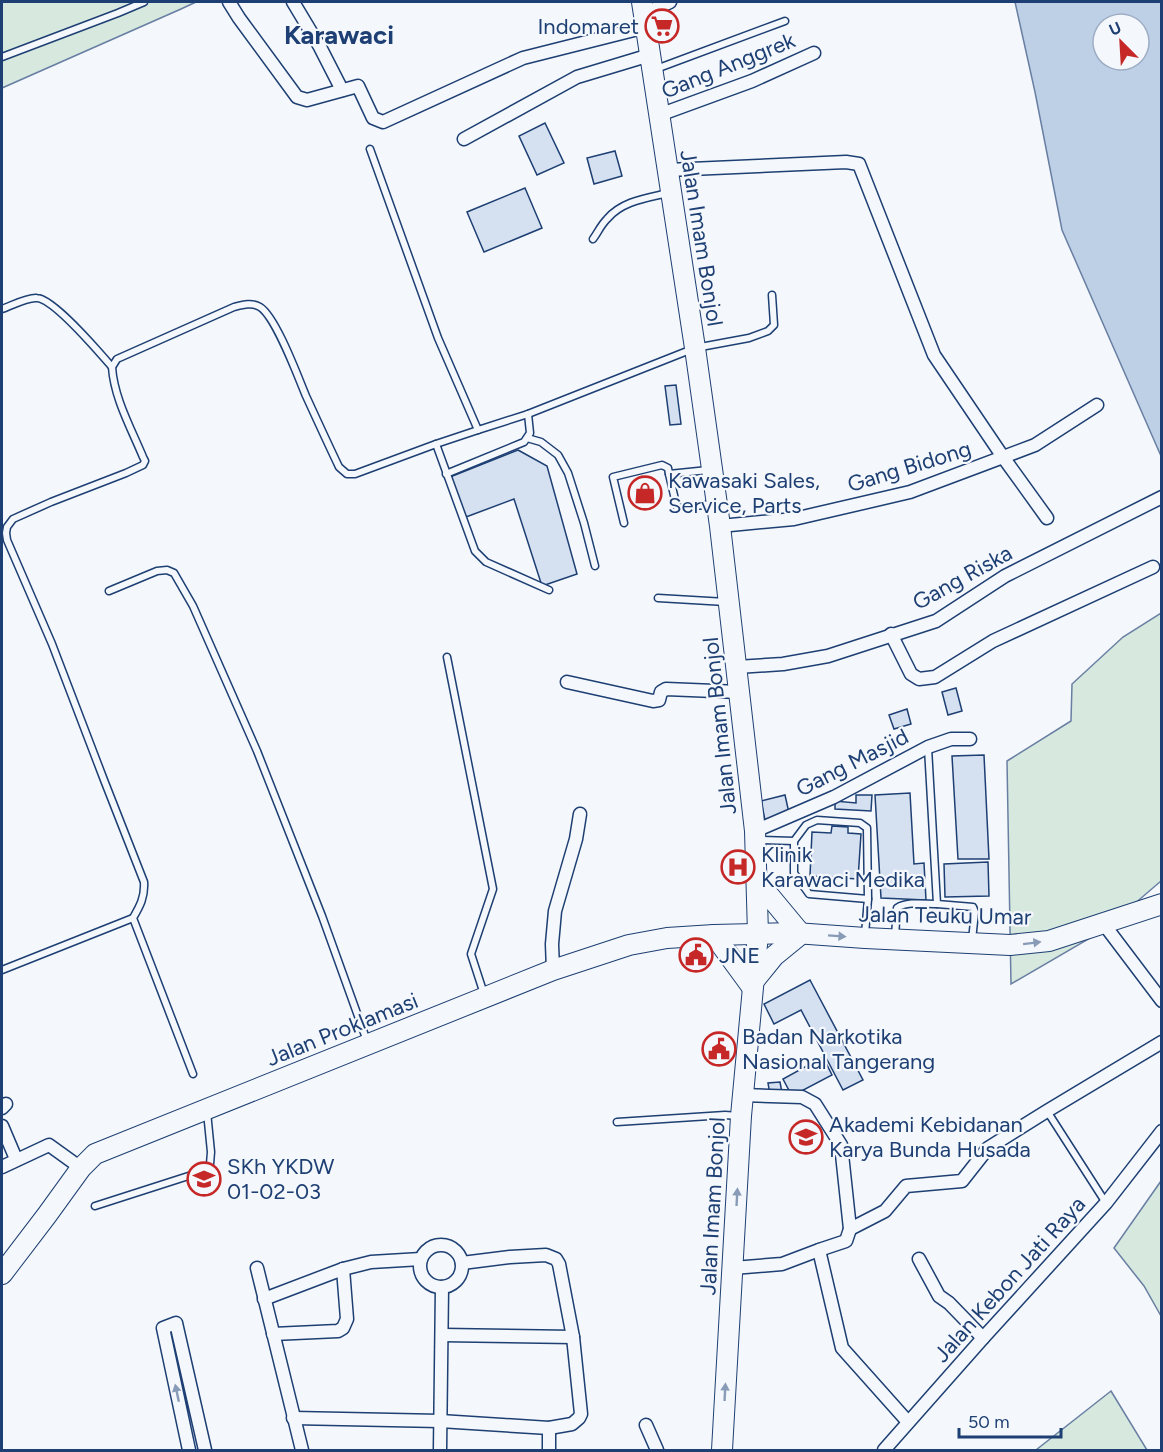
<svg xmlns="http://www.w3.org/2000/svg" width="1163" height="1452" viewBox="0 0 1163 1452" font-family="Figtree,sans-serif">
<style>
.green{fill:#d7e8df;stroke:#687fa3;stroke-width:1.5}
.water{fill:#bed0e5;stroke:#687fa3;stroke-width:1.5;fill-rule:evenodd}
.building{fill:#d5e0f0;stroke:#1d3f73;stroke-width:1.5}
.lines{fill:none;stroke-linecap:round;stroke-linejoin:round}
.service-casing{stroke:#1d3f73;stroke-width:9}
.minor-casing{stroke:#1d3f73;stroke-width:15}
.primary-casing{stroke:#1d3f73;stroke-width:22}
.service{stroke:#f4f7fb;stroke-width:6}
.minor{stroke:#f4f7fb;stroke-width:12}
.primary{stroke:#f4f7fb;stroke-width:20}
.oneway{fill:#889bb7}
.labels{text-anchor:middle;stroke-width:4.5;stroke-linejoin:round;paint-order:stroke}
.poi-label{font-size:22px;fill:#1d3f73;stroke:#f4f7fb;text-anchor:start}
.street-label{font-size:22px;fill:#1d3f73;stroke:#f4f7fb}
.quarter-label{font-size:26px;font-weight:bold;fill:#1d3f73;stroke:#f4f7fb}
</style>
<rect width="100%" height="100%" fill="#f4f7fb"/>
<g class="green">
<path d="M2 2H196L181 9 2 88Z"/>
<path d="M1161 613V881L1104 930 1011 984 1007 761 1071 721 1072 684 1123 637Z"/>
<path d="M1161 1181V1316L1144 1286 1114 1248Z"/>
<path d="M1111 1391 1147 1450H1036Z"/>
</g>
<path class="water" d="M1015 2H1161V456L1062 230 1035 92ZM1103 24H1139V60H1103Z"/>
<g class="building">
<path d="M545 123 564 163 537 175 519 136Z"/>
<path d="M615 151 622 176 594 184 587 158Z"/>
<path d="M525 188 542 228 484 252 467 212Z"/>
<path d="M676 385 681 424 670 425 665 386Z"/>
<path d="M518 450 547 466 577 574 542 586 514 499 466 517 450 477Z"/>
<path d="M956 688 962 711 948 715 942 692Z"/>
<path d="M907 709 911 724 894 729 889 715Z"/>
<path d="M984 755 989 859H958L952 756Z"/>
<path d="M910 793 914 864 924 863 926 900 881 898 875 795Z"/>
<path d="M785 795 789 813 765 820 761 801Z"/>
<path d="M856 795H872L871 811 835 809V801L856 803Z"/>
<path d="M832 826 848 827V833L861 834 858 879 810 876 812 832 831 833Z"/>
<path d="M988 862 989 896 945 897 944 864Z"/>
<path d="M810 980 863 1080 843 1090 801 1010 774 1024 764 1004Z"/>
<path d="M823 1057 832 1075 792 1096 783 1079Z"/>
<path d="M780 1082 782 1093 770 1095 768 1083Z"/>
</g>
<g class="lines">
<g class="service-casing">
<g id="service">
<path d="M2 57 118 13 144 2"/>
<path d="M656 69 785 21"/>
<path d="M370 149 438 338 478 430 528 414 695 348 749 338 768 331 774 325 772 295"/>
<path d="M593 239C598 232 601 225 607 219 622 201 647 198 668 193"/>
<path d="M2 309C11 306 27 297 37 298 54 299 99 352 112 367"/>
<path d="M527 438 541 442 558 455 568 473 584 523 595 566"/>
<path d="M436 444 475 551 486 562 549 590"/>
<path d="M708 470 669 474 677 508 713 504"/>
<path d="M446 474 524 442 530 433 528 414"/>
<path d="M624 523 613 477 662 465 668 468 669 474"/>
<path d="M109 591 157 571 167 570 174 573 193 606 257 751 322 916 367 1041"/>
<path d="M658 598 726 602"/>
<path d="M447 657 493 889 471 954 484 994"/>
<path d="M928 748 937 904 973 907 975 912 972 940"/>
<path d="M817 820 860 823 867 828 868 899 809 894 794 873V841L806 825Z"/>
<path d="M759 840 794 841"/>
<path d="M865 934 868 899"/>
<path d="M895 936 897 908C907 901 925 904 937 904"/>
<path d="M2 970 133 918"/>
<path d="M193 1074 133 918C140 906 145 897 144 882L104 780 52 644 7 540 6 533 7 527 13 519 51 502 126 473 143 465 145 461 143 457C131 428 114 398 112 367L117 359 234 307C242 305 252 302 260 307 276 317 298 377 306 396 317 420 328 444 339 467L347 474H355L436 444 478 430"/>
<path d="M1047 1111 1106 1203"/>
<path d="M617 1122 725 1115 738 1116"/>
<path d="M95 1206 204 1171 210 1164 211 1152 207 1112"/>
</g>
</g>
<g class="minor-casing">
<g id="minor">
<path d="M229 2 239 18 297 97 307 100 358 86 373 118 383 122 523 58 646 27"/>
<path d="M293 2 320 47 342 90"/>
<path d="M644 14 670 2"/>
<path d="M659 115 752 81 814 53"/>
<path d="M464 139 577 77 650 55"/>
<path d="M668 170 846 162 859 164 934 355 1003 457 1047 518"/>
<path d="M720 526 794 519 910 492 1035 445 1097 405"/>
<path d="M891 634 911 674 919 679 935 677 993 641 1153 567"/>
<path d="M737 667 783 664 828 656 936 621 1005 576 1162 497"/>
<path d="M567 682 653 701 659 700 661 692 666 689 739 692"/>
<path d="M755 831 834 797 928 747 951 739H970"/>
<path d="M1103 923 1162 1001"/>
<path d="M553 970 552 944 555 911 576 839 580 814"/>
<path d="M2 1108 6 1104"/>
<path d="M2 1126 16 1159"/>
<path d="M2 1167 49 1145 81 1168"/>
<path d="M850 1229 885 1211 906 1186 962 1181 988 1148 1047 1111 1162 1042"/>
<circle cx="441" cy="1266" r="21"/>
<path d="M819 1250 842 1348 908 1422"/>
<path d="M919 1259 939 1296 949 1303 983 1338"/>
<path d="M257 1268 302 1450"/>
<path d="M733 1268 782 1264 819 1250 846 1241 850 1229 841 1145 815 1104 802 1097 743 1095"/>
<path d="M264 1299 343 1269 371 1262 421 1259"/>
<path d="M273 1334 338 1331 343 1328 347 1319 343 1269"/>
<path d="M442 1335 573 1337"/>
<path d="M293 1418 440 1421 549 1428 572 1424 579 1418 581 1414 573 1337 559 1264 556 1259 546 1255 510 1257 462 1263"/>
<path d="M646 1425 657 1450"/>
<path d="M189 1450 163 1328 176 1323 205 1450"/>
<path d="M440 1450 442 1287"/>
<path d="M549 1450V1428"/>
<path d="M884 1450 983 1338 1106 1203 1162 1131"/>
</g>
</g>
<g class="primary-casing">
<g id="primary">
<path d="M642 2 695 348 720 526 755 831 758 934 741 1116 722 1450"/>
<path d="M714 935 752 987"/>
<path d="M753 982 774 956 801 934 757 881"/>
<path d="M2 1274 47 1215 81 1168 95 1154 553 970 629 945 667 938 714 935 795 933 865 938 1010 945 1049 941 1162 904"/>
</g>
</g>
<use href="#service" class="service"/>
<use href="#minor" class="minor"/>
<use href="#primary" class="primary"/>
</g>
<defs><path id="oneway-solid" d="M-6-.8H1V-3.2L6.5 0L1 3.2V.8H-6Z" transform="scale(1.5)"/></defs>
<g class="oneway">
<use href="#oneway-solid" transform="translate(837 936) rotate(4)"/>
<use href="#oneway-solid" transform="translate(1032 943) rotate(-7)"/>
<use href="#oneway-solid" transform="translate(737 1197) rotate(-87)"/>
<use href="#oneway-solid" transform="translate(725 1392) rotate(-87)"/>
<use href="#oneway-solid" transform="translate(177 1393) rotate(-102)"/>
</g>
<defs>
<g id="supermarket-ring" transform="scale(1.725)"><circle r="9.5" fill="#f4f7fb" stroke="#c62828" stroke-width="1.5"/><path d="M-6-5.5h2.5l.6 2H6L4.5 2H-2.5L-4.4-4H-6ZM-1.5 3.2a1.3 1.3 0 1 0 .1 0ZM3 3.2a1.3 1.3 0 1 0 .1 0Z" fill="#c62828"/></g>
<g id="shop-ring" transform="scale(1.725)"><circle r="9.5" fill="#f4f7fb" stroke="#c62828" stroke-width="1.5"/><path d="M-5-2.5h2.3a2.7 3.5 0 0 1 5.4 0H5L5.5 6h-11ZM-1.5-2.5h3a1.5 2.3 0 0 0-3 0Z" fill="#c62828"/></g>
<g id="hospital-ring" transform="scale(1.725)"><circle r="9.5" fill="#f4f7fb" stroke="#c62828" stroke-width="1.5"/><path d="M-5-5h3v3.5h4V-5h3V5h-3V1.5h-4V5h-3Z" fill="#c62828"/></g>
<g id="civic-ring" transform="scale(1.725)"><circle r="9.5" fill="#f4f7fb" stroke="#c62828" stroke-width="1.5"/><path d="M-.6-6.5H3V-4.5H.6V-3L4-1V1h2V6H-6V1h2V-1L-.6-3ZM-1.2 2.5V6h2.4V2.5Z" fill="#c62828"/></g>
<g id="university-ring" transform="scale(1.725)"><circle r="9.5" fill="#f4f7fb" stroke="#c62828" stroke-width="1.5"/><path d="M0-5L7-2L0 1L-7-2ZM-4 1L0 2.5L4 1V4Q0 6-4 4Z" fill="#c62828"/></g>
<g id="school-ring" transform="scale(1.725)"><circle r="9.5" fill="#f4f7fb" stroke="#c62828" stroke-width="1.5"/><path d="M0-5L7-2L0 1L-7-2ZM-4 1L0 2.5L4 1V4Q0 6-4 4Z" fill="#c62828"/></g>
</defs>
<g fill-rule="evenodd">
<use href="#supermarket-ring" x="662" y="26"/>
<use href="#shop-ring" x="645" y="493"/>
<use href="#hospital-ring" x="738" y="867"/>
<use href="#civic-ring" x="696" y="955"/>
<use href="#civic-ring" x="719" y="1049"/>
<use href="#university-ring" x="806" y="1137"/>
<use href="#school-ring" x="204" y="1179"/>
</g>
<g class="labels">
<g class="poi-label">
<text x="639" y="34" text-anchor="end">Indomaret</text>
<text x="668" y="488">Kawasaki Sales,<tspan x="668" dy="25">Service, Parts</tspan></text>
<text x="761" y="862">Klinik<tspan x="761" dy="25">Karawaci Medika</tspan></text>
<text x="719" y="963">JNE</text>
<text x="742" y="1044">Badan Narkotika<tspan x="742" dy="25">Nasional Tangerang</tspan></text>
<text x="829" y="1132">Akademi Kebidanan<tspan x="829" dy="25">Karya Bunda Husada</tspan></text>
<text x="227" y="1174">SKh YKDW<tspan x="227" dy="25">01-02-03</tspan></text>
</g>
<g class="street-label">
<text transform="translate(728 65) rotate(-22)" y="8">Gang Anggrek</text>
<text transform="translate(702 238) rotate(81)" y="8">Jalan Imam Bonjol</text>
<text transform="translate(909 466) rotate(-17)" y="8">Gang Bidong</text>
<text transform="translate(962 577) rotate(-29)" y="8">Gang Riska</text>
<text transform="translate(719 726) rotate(-96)" y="8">Jalan Imam Bonjol</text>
<text transform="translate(852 762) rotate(-27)" y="8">Gang Masjid</text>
<text transform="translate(945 915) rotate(1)" y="8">Jalan Teuku Umar</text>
<text transform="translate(342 1029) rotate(-22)" y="8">Jalan Proklamasi</text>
<text transform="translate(712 1206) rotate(-87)" y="8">Jalan Imam Bonjol</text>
<text transform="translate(1009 1279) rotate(-48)" y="8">Jalan Kebon Jati Raya</text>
</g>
<g class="quarter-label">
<text x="339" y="44">Karawaci</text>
</g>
</g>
<rect width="1163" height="1452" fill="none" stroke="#1d3f73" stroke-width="6"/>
<g transform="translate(1121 42) rotate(336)"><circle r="28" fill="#f4f7fb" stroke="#9eadc5" stroke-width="1.5"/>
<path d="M0-4.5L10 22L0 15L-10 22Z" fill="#c62828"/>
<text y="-9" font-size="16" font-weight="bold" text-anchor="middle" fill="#1d3f73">U</text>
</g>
<path d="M959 1428v9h102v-9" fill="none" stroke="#1d3f73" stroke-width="3"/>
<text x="968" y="1428" font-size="18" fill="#1d3f73" stroke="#f4f7fb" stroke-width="4.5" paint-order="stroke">50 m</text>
</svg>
